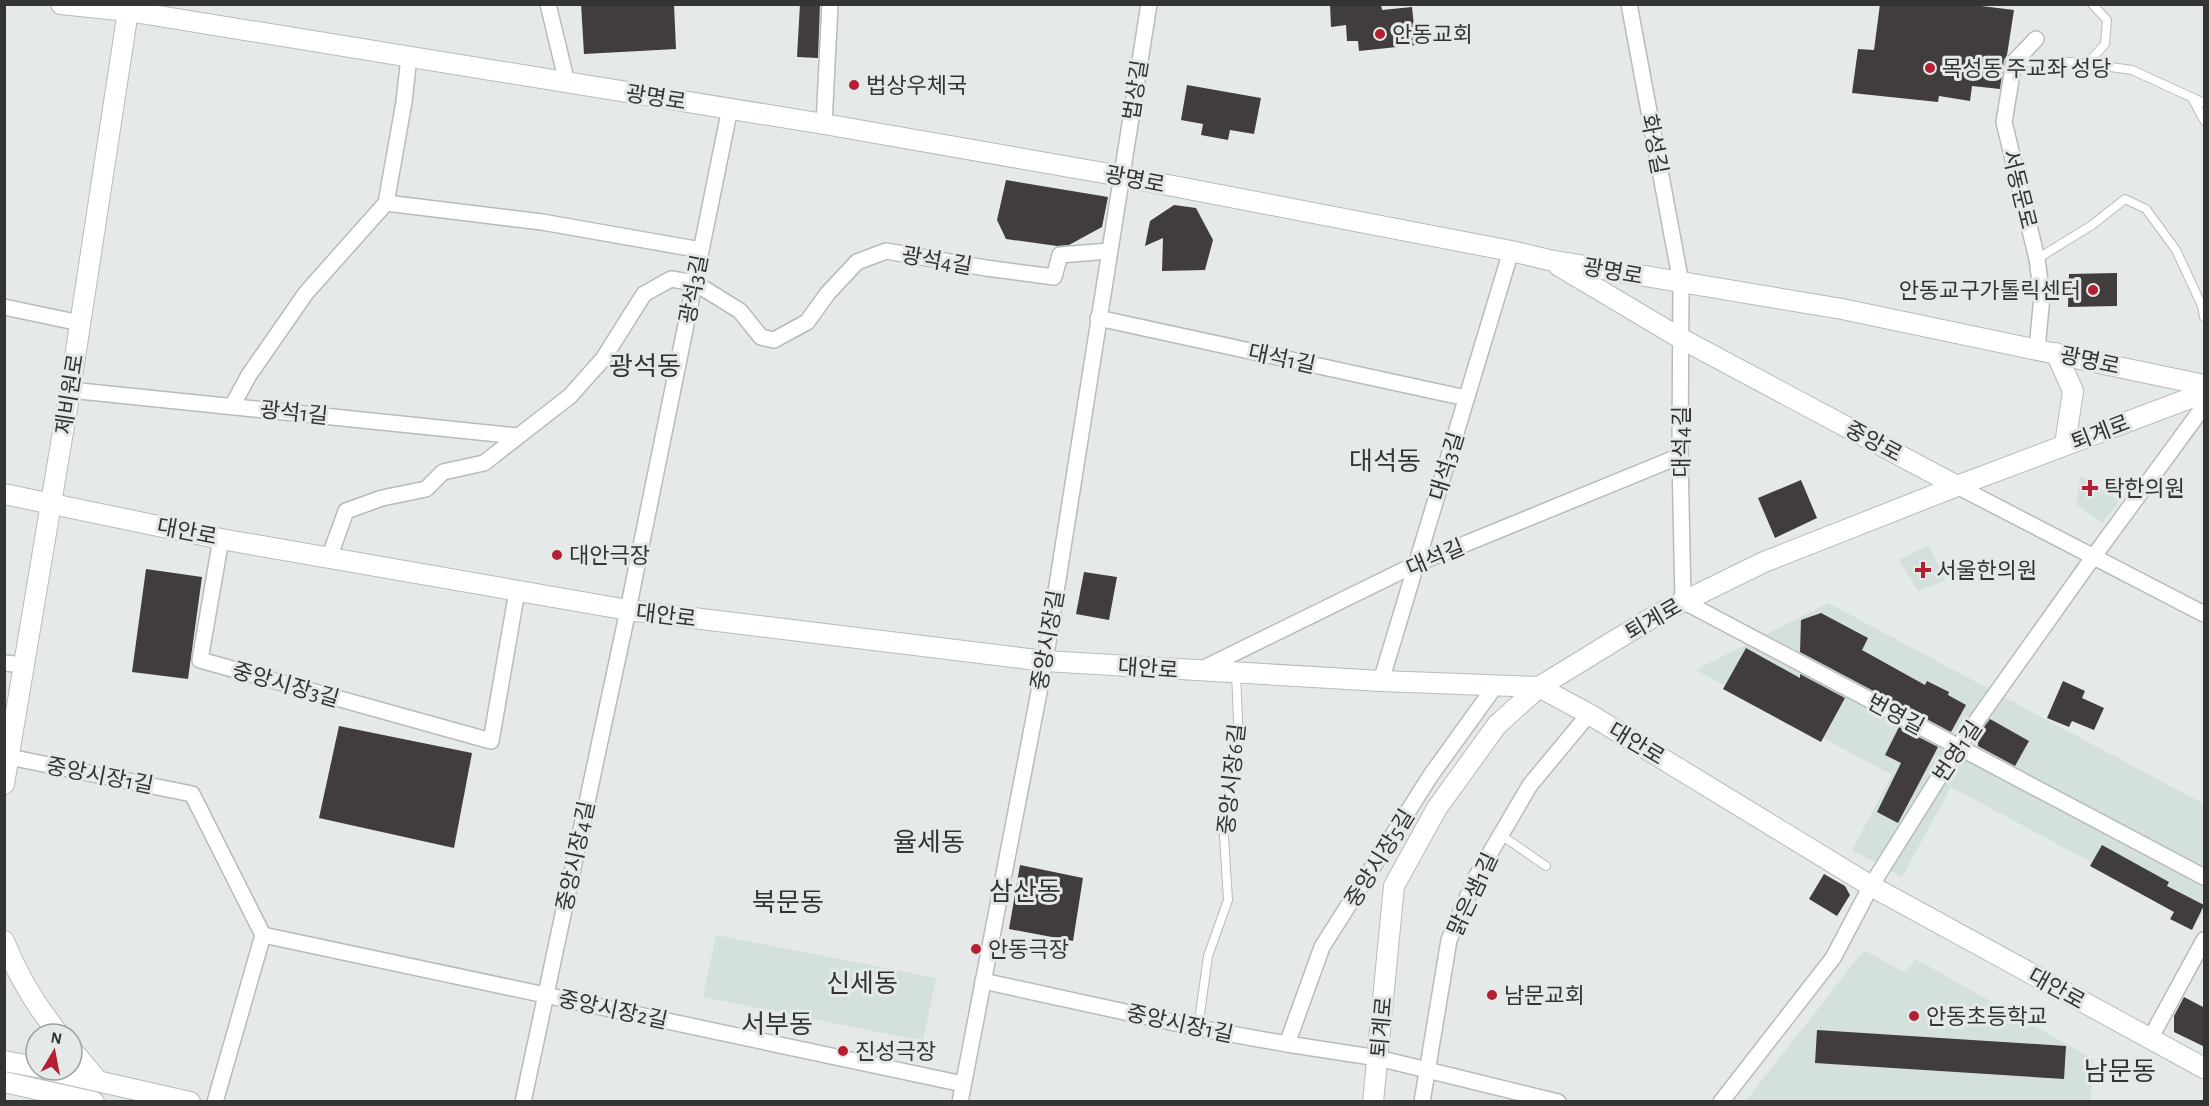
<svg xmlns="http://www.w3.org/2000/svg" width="2209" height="1106" viewBox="0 0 2209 1106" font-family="'Alegreya Sans','Noto Sans KR',sans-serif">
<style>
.built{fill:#d3e0dc}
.building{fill:#403d3c}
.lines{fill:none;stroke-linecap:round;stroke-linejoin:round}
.service-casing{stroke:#b7bcba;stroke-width:10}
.minor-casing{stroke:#b7bcba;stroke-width:18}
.tertiary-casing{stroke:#b7bcba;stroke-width:22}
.service{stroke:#fff;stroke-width:8}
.minor{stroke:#fff;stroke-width:15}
.tertiary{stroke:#fff;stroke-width:20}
.poi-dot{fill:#b32033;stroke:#e5eae8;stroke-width:2}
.labels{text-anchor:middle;stroke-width:6;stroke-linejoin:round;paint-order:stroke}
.poi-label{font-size:22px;fill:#333434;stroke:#e5eae8;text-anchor:start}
.street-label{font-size:22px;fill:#333434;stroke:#e5eae8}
.quarter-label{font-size:26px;fill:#333434;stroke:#e5eae8}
</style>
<rect width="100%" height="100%" fill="#e5eae8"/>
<g class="built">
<path d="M2081 476 2120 501 2102 523 2076 504Z"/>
<path d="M1928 545 1946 580 1918 591 1899 560Z"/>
<path d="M1828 603 2204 804V910L2199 920 1951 787 1902 877 1852 850 1892 775 1696 670Z"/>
<path d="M716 935 936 978 923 1041 703 997Z"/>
<path d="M1864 950 1904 972 1916 959 2093 1059 2091 1101 1745 1102Z"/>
</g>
<g class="building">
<path d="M581 4H674L676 49 584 54Z"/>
<path d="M800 4H820L818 58 797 57Z"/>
<path d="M1330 4H1381L1382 10 1412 7 1416 45 1359 51 1358 41H1347L1346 25 1331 27Z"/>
<path d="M1880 4H1965L2014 10 2007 55 2004 60 2000 89 1972 86 1970 101 1939 96 1938 102 1852 93 1858 49 1874 50Z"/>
<path d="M1187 85 1261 98 1254 134 1230 130 1228 140 1201 135 1203 124 1181 120Z"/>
<path d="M1006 180 1108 197 1102 227 1069 245 1057 246 1006 239 997 220Z"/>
<path d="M1174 205 1196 208 1213 240 1205 270 1162 271 1163 238 1145 246 1150 221Z"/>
<path d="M2117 273V306L2068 307 2069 274Z"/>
<path d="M1801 480 1817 518 1775 538 1758 498Z"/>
<path d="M146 569 202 577 188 679 132 672Z"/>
<path d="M1084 572 1117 577 1109 620 1076 614Z"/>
<path d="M1821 613 1868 638 1862 650 1925 685 1927 681 1949 692 1948 695 1966 705 1951 732 1800 652 1801 620Z"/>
<path d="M1746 648 1800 678V674L1845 698 1821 742 1723 689Z"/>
<path d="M2063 681 2085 691 2082 698 2104 708 2094 730 2072 721 2069 727 2047 718Z"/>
<path d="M1990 719 2029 741 2015 766 1978 746V735Z"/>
<path d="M339 726 472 753 454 848 319 818Z"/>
<path d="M1899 727 1938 747 1898 823 1877 812 1901 763 1885 755Z"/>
<path d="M2102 845 2169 882 2167 886 2204 905 2192 930 2170 919 2174 912 2090 866Z"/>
<path d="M1020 865 1083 878 1073 941 1009 929Z"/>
<path d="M1824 874 1845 886 1850 895 1837 916 1809 899Z"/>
<path d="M2184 997 2205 1008V1047L2174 1032V1016Z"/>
<path d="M1817 1030 2066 1046 2064 1079 1815 1063Z"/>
</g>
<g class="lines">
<g class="service-casing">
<g id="service">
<path d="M2016 62H2075L2132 70 2204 103"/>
<path d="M2088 63 2105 44 2107 20 2092 4"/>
<path d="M2192 98 2204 120"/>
<path d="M2037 259 2092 225 2125 199 2146 209 2176 250 2202 306 2204 317"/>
<path d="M1501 835 1546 866"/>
<path d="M1198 1028 1208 956 1228 900 1223 820 1239 745 1236 672"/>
</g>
</g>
<g class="minor-casing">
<g id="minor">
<path d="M548 4 567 83"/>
<path d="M1629 4 1681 283 1680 456 1683 601 2204 877"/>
<path d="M2036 39 2014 62 2004 122 2037 259 2042 296 2037 349"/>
<path d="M824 124 830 4"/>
<path d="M386 203 542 222 701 250"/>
<path d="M4 307 80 323"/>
<path d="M1098 318 1466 398"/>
<path d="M70 390 518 436"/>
<path d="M232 406 249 375 306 293 386 203 404 102 409 57"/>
<path d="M1957 486 2204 614"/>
<path d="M221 539 200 660 491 741 517 591"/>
<path d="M329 558 346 511 382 498 426 489 443 472 484 463 570 396 603 359 644 294 671 279 695 283 740 311 761 337 774 340 807 322 828 293 857 262 886 251 986 268 1054 277 1060 255 1109 251"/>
<path d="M4 663 25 665"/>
<path d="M1198 671 1416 564 1680 456"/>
<path d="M1381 681 1511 251"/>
<path d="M9 757 192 794 263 935 215 1102"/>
<path d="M263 935 963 1084"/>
<path d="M983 981 1198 1028 1287 1044 1378 1058 1558 1102"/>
<path d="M2150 1039 2204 940"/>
<path d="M1287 1044 1322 947 1431 775 1496 685"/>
<path d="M523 1102 628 610 730 108"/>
<path d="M960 1102 1045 661 1149 4"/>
<path d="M1422 1102 1449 940 1476 877 1530 785 1589 714"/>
<path d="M1721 1102 1833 958 1871 886 1958 747 2094 556 2204 406"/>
</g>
</g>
<g class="tertiary-casing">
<g id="tertiary">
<path d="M61 4 128 11 824 124 1121 176 1511 251 1549 260 1842 309 2204 385"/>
<path d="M1559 266 1680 338 1957 486"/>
<path d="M2056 353 2073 391 2065 445"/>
<path d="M4 494 221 539 628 610 1045 661 1381 681 1539 687 1589 714 1871 886 2204 1068"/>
<path d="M4 784 70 390 128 11 125 4"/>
<path d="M4 941C18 976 35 1005 59 1034"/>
<path d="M72 1050 98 1081"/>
<path d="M4 1061 36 1067"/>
<path d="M48 1070 190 1102"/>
<path d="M4 1082 94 1102"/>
<path d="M1373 1102 1394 886 1437 808 1497 725 1539 687 1658 614 1764 562 1957 486 2204 393"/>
</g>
</g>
<use href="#service" class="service"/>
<use href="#minor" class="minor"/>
<use href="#tertiary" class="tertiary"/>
</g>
<g class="poi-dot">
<circle cx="1380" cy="34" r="6"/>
<circle cx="1930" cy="68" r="6"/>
<circle cx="854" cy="85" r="6"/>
<circle cx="2093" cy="290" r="6"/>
<path d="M2087 479h6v6h6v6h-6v6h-6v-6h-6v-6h6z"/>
<circle cx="557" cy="555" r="6"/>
<path d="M1920 561h6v6h6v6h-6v6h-6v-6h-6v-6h6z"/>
<circle cx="976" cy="949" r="6"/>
<circle cx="1492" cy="995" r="6"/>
<circle cx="1914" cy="1016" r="6"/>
<circle cx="843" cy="1051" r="6"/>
</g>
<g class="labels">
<g class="poi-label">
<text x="1392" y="42">안동교회</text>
<text x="1942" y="76">목성동 주교좌 성당</text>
<text x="866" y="93">법상우체국</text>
<text x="2081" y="298" text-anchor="end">안동교구가톨릭센터</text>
<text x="2104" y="496">탁한의원</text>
<text x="569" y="563">대안극장</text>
<text x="1936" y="578">서울한의원</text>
<text x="988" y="957">안동극장</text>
<text x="1504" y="1003">남문교회</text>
<text x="1926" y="1024">안동초등학교</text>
<text x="855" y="1059">진성극장</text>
</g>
<g class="street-label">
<text transform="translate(1135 90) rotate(-81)" y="8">법상길</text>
<text transform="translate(656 97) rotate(9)" y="8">광명로</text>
<text transform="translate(1655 144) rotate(79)" y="8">화성길</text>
<text transform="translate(1135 179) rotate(11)" y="8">광명로</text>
<text transform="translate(2020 189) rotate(76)" y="8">서동문로</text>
<text transform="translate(937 260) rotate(10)" y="8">광석4길</text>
<text transform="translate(1613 271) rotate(10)" y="8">광명로</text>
<text transform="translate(693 289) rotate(-79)" y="8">광석3길</text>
<text transform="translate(1282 358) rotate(12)" y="8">대석1길</text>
<text transform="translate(2090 360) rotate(12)" y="8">광명로</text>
<text transform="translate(69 394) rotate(-81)" y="8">제비원로</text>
<text transform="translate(294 412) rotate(6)" y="8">광석1길</text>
<text transform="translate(2100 432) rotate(-21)" y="8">퇴계로</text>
<text transform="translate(1874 441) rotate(28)" y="8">중앙로</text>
<text transform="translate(1681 442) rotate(-90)" y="8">대석4길</text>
<text transform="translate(1446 466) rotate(-73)" y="8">대석3길</text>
<text transform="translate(187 531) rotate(11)" y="8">대안로</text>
<text transform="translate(1435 557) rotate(-23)" y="8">대석길</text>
<text transform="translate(666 615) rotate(7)" y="8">대안로</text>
<text transform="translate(1653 619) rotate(-30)" y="8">퇴계로</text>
<text transform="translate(1047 640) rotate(-80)" y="8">중앙시장길</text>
<text transform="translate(1148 668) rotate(4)" y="8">대안로</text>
<text transform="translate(286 684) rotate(16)" y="8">중앙시장3길</text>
<text transform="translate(1896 714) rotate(28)" y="8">번영길</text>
<text transform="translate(1637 743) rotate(31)" y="8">대안로</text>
<text transform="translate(1957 751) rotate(-56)" y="8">번영1길</text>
<text transform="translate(100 775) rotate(11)" y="8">중앙시장1길</text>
<text transform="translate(1231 779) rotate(-84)" y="8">중앙시장6길</text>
<text transform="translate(575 856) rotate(-78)" y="8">중앙시장4길</text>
<text transform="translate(1379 858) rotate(-58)" y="8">중앙시장5길</text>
<text transform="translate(1472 894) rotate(-65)" y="8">맑은샘1길</text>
<text transform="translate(2057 988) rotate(29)" y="8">대안로</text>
<text transform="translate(613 1009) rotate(12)" y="8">중앙시장2길</text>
<text transform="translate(1180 1023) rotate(12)" y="8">중앙시장1길</text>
<text transform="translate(1381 1027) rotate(-85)" y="8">퇴계로</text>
</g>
<g class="quarter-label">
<text x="645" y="375">광석동</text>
<text x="1385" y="470">대석동</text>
<text x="929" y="851">율세동</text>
<text x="1025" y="900">삼산동</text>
<text x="788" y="911">북문동</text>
<text x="862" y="992">신세동</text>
<text x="777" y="1033">서부동</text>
<text x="2120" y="1080">남문동</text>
</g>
</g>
<rect width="2209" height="1106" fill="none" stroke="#333434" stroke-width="12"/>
<g transform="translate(54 1052) rotate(10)"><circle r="28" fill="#e5eae8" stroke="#9ea1a0" stroke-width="1.5"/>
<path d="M0-4.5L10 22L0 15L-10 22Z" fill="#b32033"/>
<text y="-9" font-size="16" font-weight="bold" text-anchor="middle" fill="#333434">N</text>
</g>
</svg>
